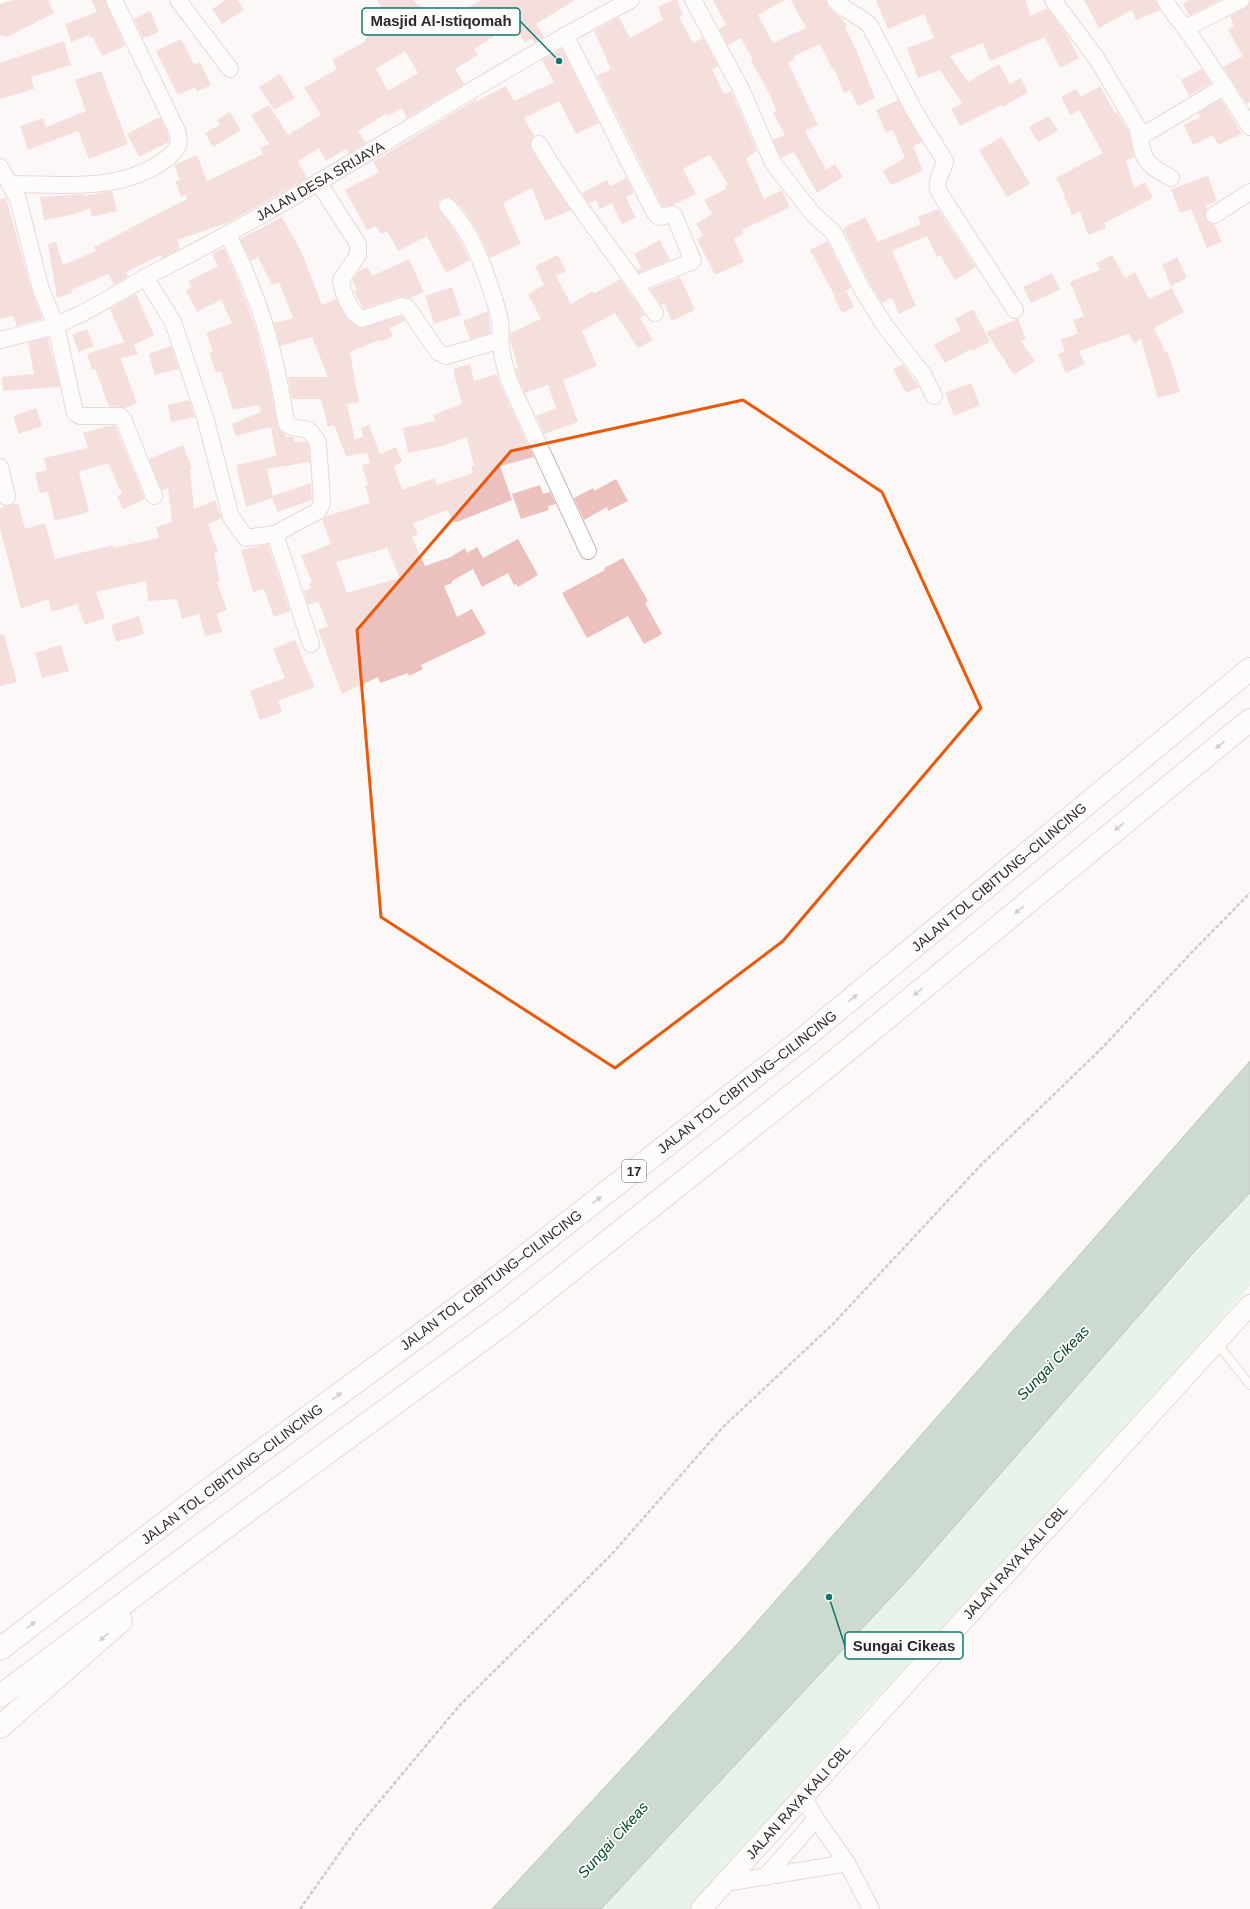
<svg xmlns="http://www.w3.org/2000/svg" width="1250" height="1909" viewBox="0 0 1250 1909" font-family="Arial,sans-serif">
<style>
.green{fill:#cfefda}
.water{fill:#91b59e;stroke:#748a7a}
.building{fill:#ecc0bc;fill-rule:evenodd}
.lines{fill:none;stroke-linecap:round;stroke-linejoin:round}
.service-casing{stroke:#c9b3b0;stroke-width:10}
.minor-casing{stroke:#c9b3b0;stroke-width:18}
.tertiary-casing{stroke:#c9b3b0;stroke-width:22}
.motorway-casing{stroke:#c9b3b0;stroke-width:24}
.path{stroke:#9b9493;stroke-width:2.5;stroke-dasharray:4 2;stroke-linecap:butt}
.service{stroke:#fff;stroke-width:8}
.minor{stroke:#fff;stroke-width:16}
.tertiary{stroke:#fff;stroke-width:20}
.motorway{stroke:#fff;stroke-width:22}
.oneway{fill:#a19d9d}
.marked{fill:none;stroke:#e8590c;stroke-width:3;stroke-linejoin:round}
.labels{text-anchor:middle;stroke-width:3.5;stroke-linejoin:round;paint-order:stroke}
.shield{fill:#fff;stroke:#6d6766;stroke-width:1}
.shield-label{font-size:13px;font-weight:bold;fill:#2f2625}
.street-label{font-size:14px;fill:#2f2625;stroke:#fff}
.water-label{font-size:15px;font-style:italic;fill:#024628;stroke:#fff}
.leader{fill:none;stroke:#0f766e;stroke-width:1.5}
.callout-dot{fill:#0f766e;stroke:#fff;stroke-width:1.5}
.callout{fill:#fff;stroke:#0f766e;stroke-width:1.5}
.callout-label{font-size:15px;text-anchor:middle;font-weight:bold;fill:#2f2625}
</style>
<rect width="100%" height="100%" fill="#fdf8f8"/>
<path class="green" d="M1250 1194V1286L1008 1562 870 1705 689 1909H601L866 1624 1129 1327Z"/>
<path class="water" d="M1250 1061V1193L1190 1257 911 1576 601 1909H492L741 1640Z"/>
<g class="building">
<path d="M14 0H48L54 13 5 38 4 35 0 36V4Z"/>
<path d="M91 0H105L125 46 102 56 93 37 91 38 89 35 71 42 65 24 97 12Z"/>
<path d="M226 0H238L244 10 222 24 212 9Z"/>
<path d="M377 0H414L417 5 419 4 435 28 481 0H575L536 24 544 37 534 43 532 38 525 43 513 24 474 49 478 55 455 69 464 84 407 118 402 108 388 116 386 114 358 131 366 143 349 153 346 149 326 161 319 148 298 161 307 178 227 223 177 240 180 249 162 258 161 255 126 272 128 276 114 285 109 274 71 290 72 293 57 298 48 244 56 242 63 265 96 251 94 247 187 199 186 195 181 196 175 181 180 180 174 165 197 155 207 181 263 154 260 148 269 144 251 115 269 105 288 135 321 115 304 88 337 69 332 60 366 41 365 39 390 23ZM405 51 418 73 388 91 376 69Z"/>
<path d="M673 0H677L683 15 679 17 693 43 703 38 718 66 712 69 724 94 731 91 732 93 757 151 746 158 764 199 782 190 790 207 742 230 744 233 734 239 744 262 715 275 697 239 703 235 696 224 712 214 704 200 726 189 725 186 728 184 710 155 683 169 696 194 673 205 662 206 597 76 611 69 594 31 619 17 630 38 663 20 658 7Z"/>
<path d="M713 0H785L758 15 773 43 806 28 791 0H826L828 7 841 18 847 26 845 27 858 54 875 98 858 106 850 90 844 93 834 68 832 69 820 44 794 56 795 59 788 63 818 125 805 131 826 170 835 164 843 177 817 193 794 152 781 158 773 140 785 135 773 113 776 111 769 93 751 61 753 60 741 38 728 45 719 29 726 25Z"/>
<path d="M876 0H1026L1030 16 1047 8 1067 35 1079 58 1060 68 1045 37 990 61 983 43 950 56 968 82 999 64 1010 84 1020 78 1028 92 1003 107 1002 105 960 126 951 109 962 103 940 70 918 78 907 48 934 38 924 14 888 29Z"/>
<path d="M1084 0H1156L1160 10 1136 20 1132 10 1099 28Z"/>
<path d="M1190 0H1220L1189 16 1183 4Z"/>
<path d="M1250 2V102L1247 104 1223 67 1243 56 1228 30 1234 26 1230 16 1245 8Z"/>
<path d="M150 11 159 32 146 38 145 36 143 38 134 19Z"/>
<path d="M181 39 194 64 200 62 211 85 197 92 195 87 178 95 156 51Z"/>
<path d="M64 41 71 65 31 77 34 89 0 99V63Z"/>
<path d="M562 49 599 123 576 134 559 101 524 118 534 136 531 140V149L571 210 545 221 532 188 503 203 521 244 490 258 478 232 463 209 450 197 441 199 438 203V208L455 231 470 260 446 273 427 236 398 251 387 231 381 234 376 226 367 230 345 190 379 172 373 162 475 100 477 101 506 86 514 101 554 82 542 60Z"/>
<path d="M1202 69 1211 83 1189 96 1181 80Z"/>
<path d="M101 71 128 144 89 159 78 131 28 150 20 126 43 118 46 127 86 111 75 80Z"/>
<path d="M280 74 295 98 274 110 259 87Z"/>
<path d="M1100 86 1115 113 1117 112 1129 132 1134 157 1126 160 1134 188 1145 182 1153 198 1104 223 1106 228 1088 235 1080 211 1072 215 1064 196 1065 195 1056 178 1103 153 1079 110 1070 115 1061 97 1076 89 1081 97Z"/>
<path d="M1221 99 1242 134 1218 145 1213 135 1193 145 1184 125 1200 117 1198 113Z"/>
<path d="M898 100 922 142 913 146 923 171 891 185 883 171 905 158 893 130 886 133 876 110Z"/>
<path d="M230 112 241 130 213 147 205 133 220 125 217 120Z"/>
<path d="M1049 116 1058 131 1038 142 1029 127Z"/>
<path d="M160 117 168 134 169 142 139 157 127 134Z"/>
<path d="M1002 137 1030 184 1007 197 979 150Z"/>
<path d="M1208 176 1217 201 1206 205 1207 209 1205 216 1209 223 1214 224 1222 242 1207 248 1191 209 1180 213 1171 189Z"/>
<path d="M626 178 634 193 626 197 636 218 622 224 612 203 600 209 596 200 589 203 582 193 607 180 610 186Z"/>
<path d="M112 191 117 211 92 217 90 209 67 216 44 220 40 197 84 194V196Z"/>
<path d="M6 198 32 292 43 319 17 326 13 316 0 319V199Z"/>
<path d="M938 209 976 267 955 280 940 255 937 257 927 236 892 251 916 306 899 314 892 298 882 303 870 284 843 228 865 217 878 242 921 224 918 217Z"/>
<path d="M282 217 301 251 322 305 336 299 347 319 361 328 402 316 405 321 389 328 393 336 380 342 379 340 350 352 359 402 347 404 355 440 363 436 361 428 369 425 380 454 396 447 402 462 394 466 402 490 434 478 437 485 473 473 471 466H474L467 437 443 446 408 453 403 428 435 421 433 415 462 404 453 369 470 364 474 381 497 374 500 385 534 457 500 466 512 500 457 522H453L448 510 413 523 418 534 412 537 425 566 451 557 465 548 467 553 477 547 483 558 518 539 538 575 518 587 516 584 514 585 508 573 482 587 473 569 452 581V583L444 586 457 617 472 609 486 634 421 665 423 669 409 676 408 673 380 683 378 677 342 694 318 630 328 626 318 601 308 605 304 591 311 588 309 584 312 582 301 556 331 544 322 520 326 516 370 503 365 485H368L362 465 370 463 367 453 346 456 334 425 328 427 321 399H292L288 377H328L312 337 280 346 274 323 293 318 279 282 272 285 258 257 251 261 240 239ZM387 548 400 578 347 593 336 562Z"/>
<path d="M660 240 670 260 639 273 637 270 641 268 634 254Z"/>
<path d="M827 241 851 288 835 296 810 250Z"/>
<path d="M224 248 240 285 256 330 268 375 278 428 285 434 286 437H294L295 442 305 441 309 445 310 462 267 469 273 496 311 483V485L312 500 278 512 272 498 246 507 236 465 276 456 271 427 236 436 232 424 261 412 259 405 233 410 221 371 216 373 209 353 213 352 206 333 232 323 221 300 197 312 186 290 192 287 188 281 218 266 212 254Z"/>
<path d="M558 255 566 271 556 276 571 304 593 291 594 294 620 279 645 315 640 318 653 340 638 348 615 313 582 331 597 366 563 380 578 422 544 434 536 416 556 408 548 385 525 393 518 378 515 369 518 368 510 340V333L541 319 528 294 544 285 535 266Z"/>
<path d="M1112 255 1125 278 1135 272 1149 299 1172 288 1184 312 1154 328 1166 353 1168 352 1180 392 1158 398 1141 339 1134 343 1129 334 1079 351 1085 364 1066 373 1058 354 1065 351 1061 340 1078 333 1073 320 1084 316 1070 282 1100 270 1096 263Z"/>
<path d="M1177 257 1187 278 1171 286 1162 265Z"/>
<path d="M409 259 424 292 410 298 399 297 363 309 354 291 357 290 352 280 359 271 367 267 372 276Z"/>
<path d="M1052 273 1060 289 1031 303 1023 287Z"/>
<path d="M680 277 695 310 672 321 664 304 661 305 650 289Z"/>
<path d="M452 287 461 315 434 324 425 296Z"/>
<path d="M846 291 854 307 842 313 834 297Z"/>
<path d="M136 294 154 335 134 345 138 354 121 358V360L137 403 125 408 109 406 95 369 92 370 87 354 124 342 110 309Z"/>
<path d="M973 309 990 342 972 351 971 349 945 363 934 345 961 330 955 319Z"/>
<path d="M488 311 491 333 470 339 463 321Z"/>
<path d="M1018 319 1026 339 1021 341 1035 361 1014 375 986 332Z"/>
<path d="M87 329 94 346 79 352 72 335Z"/>
<path d="M48 337 60 387 3 391 2 377 34 374 28 343Z"/>
<path d="M171 346 179 369 155 375 149 354Z"/>
<path d="M903 364 919 387 906 393 893 369Z"/>
<path d="M971 383 980 405 954 416 945 393Z"/>
<path d="M189 400 195 417 171 422 168 405Z"/>
<path d="M36 408 42 426 19 434 13 416Z"/>
<path d="M108 426H115L145 499 123 509 117 496 122 494 108 463 79 472 89 512 55 521 48 492 40 493 35 473 47 470 44 458 88 448 83 433Z"/>
<path d="M183 445 192 468 190 469 194 509 215 500 222 518 208 524 218 552 214 553 220 582H217L227 610 217 614 222 632 205 636 199 614 182 619 177 599 148 601 146 581 96 592 105 618 85 625 77 604 52 612 48 599 21 609 0 528V508L18 503 25 529 45 523 55 559 113 545V548L159 538 156 527 172 522 168 488 162 491 149 459Z"/>
<path d="M616 479 628 501 608 511 607 507 584 520 574 498 593 488 594 491Z"/>
<path d="M540 485 543 494 550 492 556 504 548 506 549 510 521 519 512 494Z"/>
<path d="M268 544 290 611 274 617 264 589 253 592 241 550Z"/>
<path d="M623 558 648 601 645 603 662 634 644 644 628 616 587 638 562 593 605 570 604 568Z"/>
<path d="M139 616 144 634 116 642 111 625Z"/>
<path d="M4 634 17 682 0 686V635Z"/>
<path d="M295 640 315 687 278 701 282 712 260 720 250 691 285 678 273 649Z"/>
<path d="M61 645 69 671 42 678 35 653Z"/>
</g>
<g class="lines">
<g class="service-casing">
<path id="service" d="M1216 1342 1250 1385"/>
</g>
<g class="minor-casing">
<g id="minor">
<path d="M178 0 230 69"/>
<path d="M693 0 741 89 773 163 813 214 834 233 862 289 885 326 923 374 934 396"/>
<path d="M835 0C845 12 860 15 870 26L916 114 945 161C943 173 934 180 939 192L1015 310"/>
<path d="M1053 0 1097 59 1141 133 1144 134 1152 130 1225 86"/>
<path d="M1165 0C1172 14 1180 20 1188 32 1210 63 1230 95 1250 127"/>
<path d="M1186 28 1241 0"/>
<path d="M565 35C596 94 624 154 655 213L659 217 672 214 674 215 693 261 636 284"/>
<path d="M1138 131C1144 162 1144 163 1171 178"/>
<path d="M539 144C573 203 618 256 655 313"/>
<path d="M0 167 18 199 41 290 56 325 75 413 80 416H120L123 419 154 496"/>
<path d="M318 182 358 244V255L341 280C342 291 351 315 362 319L402 306 407 307 438 352 446 356 500 340C503 325 497 309 493 295 482 262 471 231 447 206"/>
<path d="M9 184C62 184 121 193 166 159 176 151 182 144 177 131L114 0"/>
<path d="M1214 215 1250 192"/>
<path d="M145 277 173 322 205 417 231 517 246 538 275 534 318 511 322 503 318 442 309 430 292 427 286 423C276 353 260 299 228 235"/>
<path d="M0 340C24 334 50 329 72 318 103 304 131 284 161 269 322 188 471 84 631 0"/>
<path d="M500 340 503 359 509 381 588 551"/>
<path d="M0 467 7 497"/>
<path d="M275 534 311 644"/>
<path d="M803 1797 816 1819 847 1863 871 1909"/>
<path d="M765 1877 816 1819"/>
<path d="M726 1883 847 1863"/>
</g>
</g>
<g class="tertiary-casing">
<path id="tertiary" d="M701 1909 1250 1305"/>
</g>
<g class="motorway-casing">
<g id="motorway">
<path d="M0 1649 195 1500 484 1288 804 1038 1250 669"/>
<path d="M0 1696 249 1510 509 1320 826 1068 1250 720"/>
<path d="M0 1727 121 1621"/>
</g>
</g>
<path class="path" d="M300 1909 358 1827 459 1706 612 1554 723 1427 833 1324 981 1165 1102 1048 1194 950 1250 893"/>
<use href="#service" class="service"/>
<use href="#minor" class="minor"/>
<use href="#tertiary" class="tertiary"/>
<use href="#motorway" class="motorway"/>
</g>
<defs><path id="oneway-solid" d="M-6-.8H1V-3.2L6.5 0L1 3.2V.8H-6Z"/></defs>
<g class="oneway">
<use href="#oneway-solid" transform="translate(1220 745) rotate(141)"/>
<use href="#oneway-solid" transform="translate(1119 827) rotate(141)"/>
<use href="#oneway-solid" transform="translate(1019 910) rotate(141)"/>
<use href="#oneway-solid" transform="translate(918 992) rotate(141)"/>
<use href="#oneway-solid" transform="translate(853 998) rotate(-40)"/>
<use href="#oneway-solid" transform="translate(597 1200) rotate(-38)"/>
<use href="#oneway-solid" transform="translate(337 1396) rotate(-36)"/>
<use href="#oneway-solid" transform="translate(31 1625) rotate(-37)"/>
<use href="#oneway-solid" transform="translate(104 1637) rotate(139)"/>
</g>
<path d="M0 0H1250V1909H0ZM743 400 882 492 981 708 783 941 615 1068 381 917 357 630 511 451Z" fill="#fdf8f8" fill-opacity=".55" fill-rule="evenodd"/>
<path class="marked" d="M743 400 882 492 981 708 783 941 615 1068 381 917 357 630 511 451Z"/>
<g class="labels">
<rect class="shield" x="622" y="1160" width="24" height="22" rx="3"/>
<g class="shield-label">
<text x="634" y="1176">17</text>
</g>
<g class="street-label">
<text transform="translate(320 181) rotate(-30)" y="5">JALAN DESA SRIJAYA</text>
<text transform="translate(999 877) rotate(-40)" y="5">JALAN TOL CIBITUNG–CILINCING</text>
<text transform="translate(747 1082) rotate(-38)" y="5">JALAN TOL CIBITUNG–CILINCING</text>
<text transform="translate(491 1280) rotate(-37)" y="5">JALAN TOL CIBITUNG–CILINCING</text>
<text transform="translate(232 1474) rotate(-37)" y="5">JALAN TOL CIBITUNG–CILINCING</text>
<text transform="translate(1015 1562) rotate(-48)" y="5">JALAN RAYA KALI CBL</text>
<text transform="translate(798 1802) rotate(-48)" y="5">JALAN RAYA KALI CBL</text>
</g>
<g class="water-label">
<text transform="translate(1053 1363) rotate(-46)" y="5">Sungai Cikeas</text>
<text transform="translate(613 1840) rotate(-48)" y="5">Sungai Cikeas</text>
</g>
</g>
<path class="leader" d="M559 61L520 21M829 1597L845 1646"/>
<g class="callout-dot">
<circle cx="559" cy="61" r="4"/>
<circle cx="829" cy="1597" r="4"/>
</g>
<g class="callout">
<rect x="362" y="8" width="158" height="27" rx="4"/>
<rect x="845" y="1632" width="118" height="27" rx="4"/>
</g>
<g class="callout-label">
<text x="441" y="26">Masjid Al-Istiqomah</text>
<text x="904" y="1651">Sungai Cikeas</text>
</g>
</svg>
